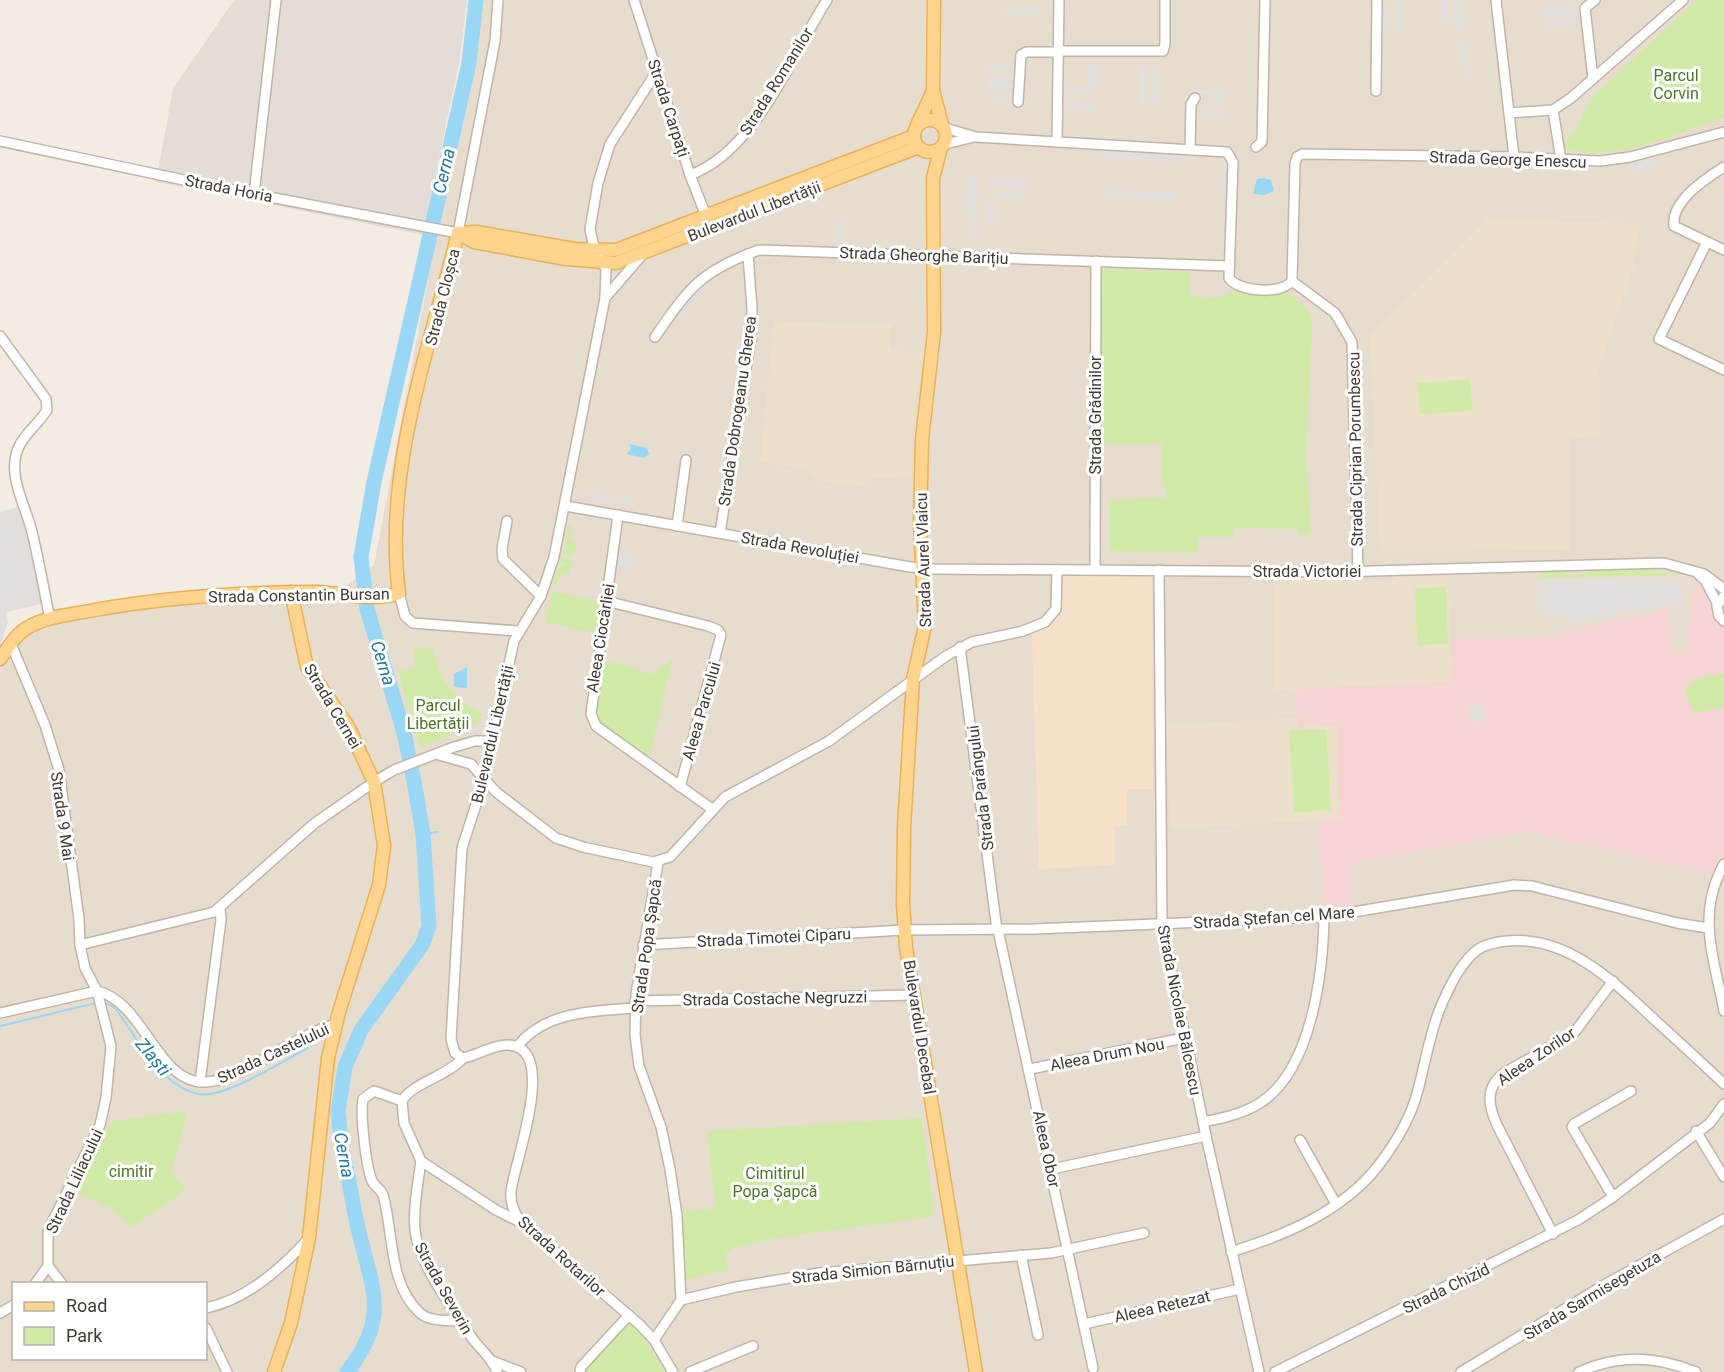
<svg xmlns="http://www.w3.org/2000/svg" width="1724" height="1372" viewBox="0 0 1724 1372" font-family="Roboto,sans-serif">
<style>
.residential{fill:#e7ddcf;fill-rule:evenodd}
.commercial{fill:#f7e0ca}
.industrial{fill:#e4ddd7}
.education{fill:#ede0ca}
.medical{fill:#f4d5d4}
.green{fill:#d2eaa7}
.parking{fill:#e2dedb}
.water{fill:#99d7f4}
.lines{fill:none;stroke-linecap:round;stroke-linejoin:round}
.stream{stroke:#99d7f4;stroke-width:2}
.river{stroke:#99d7f4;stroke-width:15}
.minor-casing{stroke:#c1b5a7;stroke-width:12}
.major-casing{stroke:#ebb157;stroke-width:15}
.minor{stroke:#fff;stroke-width:9}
.major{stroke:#ffd48e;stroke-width:12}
.labels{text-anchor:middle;stroke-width:6;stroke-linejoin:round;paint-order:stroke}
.park-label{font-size:16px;fill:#4b7823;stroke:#fff}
.street-label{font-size:16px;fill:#443b32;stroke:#fff}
.water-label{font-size:18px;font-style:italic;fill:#247aa5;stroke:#fff}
</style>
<rect width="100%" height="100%" fill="#f2ece2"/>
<path class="residential" d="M476 0H1724V1372H0V659L21 632 130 604 336 593 374 565 469 63ZM14 1284H206V1358H14Z"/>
<path class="commercial" d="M1063 576H1152L1153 789H1127V825L1115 826V865L1039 869 1032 635 1056 619 1063 600Z"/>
<path class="industrial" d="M234 0H467L460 58 423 235 156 182 173 89Z"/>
<g class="education">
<path d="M1489 219 1640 224 1633 268 1599 367 1600 435 1569 439 1570 550 1380 552 1370 335Z"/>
<path d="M774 321 891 325 890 350 924 354 913 414 911 479 871 478 861 486 815 480 811 473 801 468 760 462Z"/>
<path d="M1447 573 1453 682 1274 690V576H1343V583L1392 582V574Z"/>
<path d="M1297 718V727L1337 726 1340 819 1170 829 1166 725Z"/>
</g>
<path class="medical" d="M1699 575 1718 604 1724 606V884L1717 876 1527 832 1351 864 1354 905 1325 910 1316 821 1340 818 1337 726 1297 727 1296 689 1452 682 1451 638 1543 637 1667 609 1673 652 1686 651 1691 593Z"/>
<g class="green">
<path d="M1697 0H1724V118C1672 135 1614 164 1559 148L1574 132 1593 96Z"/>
<path d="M1099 269 1190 272 1189 296 1215 298 1238 289 1283 292 1291 295 1309 311 1312 325 1306 457 1311 534 1298 535V529L1234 528 1232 537H1198L1197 552 1110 551V500L1167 497C1160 477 1159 463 1163 443L1098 444Z"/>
<path d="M1470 379 1473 411 1420 414 1418 383Z"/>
<path d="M569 524H573L569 540 577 542 573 556 562 553 563 549 569 548 564 546Z"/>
<path d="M561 557 572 560 569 574 561 573 557 587 553 586 559 564 564 566 565 564 559 561Z"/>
<path d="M1645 569 1678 575 1537 578C1546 561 1576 584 1592 570Z"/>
<path d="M1446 587 1448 644 1417 645 1415 588Z"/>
<path d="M552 591 602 602 595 633 545 622Z"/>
<path d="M432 647C441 684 451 695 482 714L479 722 420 748 398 672 416 668 413 650Z"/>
<path d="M673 659 648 761 598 720 596 712 601 661 627 665 651 675Z"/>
<path d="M1724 674V707L1702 712 1692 710 1685 690C1692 676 1710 676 1724 674Z"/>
<path d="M1326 729 1331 810 1294 813 1289 731Z"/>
<path d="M188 1111 171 1172 186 1190 132 1227 110 1208 75 1191 112 1121Z"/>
<path d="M922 1118 934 1212 929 1217 776 1238 735 1248 726 1253 728 1270 685 1280 682 1212 716 1208 707 1131Z"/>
<path d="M628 1322 634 1325 666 1372H587V1368Z"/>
</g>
<g class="parking">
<path d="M1440 0H1446L1450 23 1443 24Z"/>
<path d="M1453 0H1460L1463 27 1456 28Z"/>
<rect x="1395" y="1" width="6" height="31"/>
<path d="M1381 5H1387V29H1382Z"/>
<path d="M1574 5 1575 13 1544 16 1543 8Z"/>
<path d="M1040 7V13L1005 14V8Z"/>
<path d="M1576 18 1577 25 1545 28 1544 21Z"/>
<path d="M1465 38 1470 80H1464L1459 39Z"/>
<path d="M1022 62H1028L1027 103H1021Z"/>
<path d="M989 63 1015 64 1014 70 988 69Z"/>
<path d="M1088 64H1095V88H1089L1088 94 1066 93V86L1088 87Z"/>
<rect x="1140" y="67" width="5" height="38"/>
<rect x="1152" y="68" width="6" height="38"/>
<path d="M988 76 1015 77V88H988Z"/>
<path d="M1196 90H1225V96L1196 95Z"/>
<path d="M988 94H1014V100L988 99Z"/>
<rect x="1200" y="100" width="26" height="6"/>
<path d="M1065 101 1097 103V110L1065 108Z"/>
<path d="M1201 111 1225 112V118L1200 116Z"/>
<path d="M1099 151 1176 155 1180 162 1103 158Z"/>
<path d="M1653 155 1657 166 1630 173 1627 162Z"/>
<path d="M1229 166 1228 201 1222 204 1223 169Z"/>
<path d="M969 175H977L976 214 968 213Z"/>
<path d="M990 179 1027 181V188L989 186Z"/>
<path d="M1102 190 1178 193V200L1102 197Z"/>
<path d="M996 193 1024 194V200L996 199Z"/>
<path d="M988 201H995L994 225H987Z"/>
<rect x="971" y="216" width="7" height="24"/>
<path d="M838 219H844L842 245 836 244Z"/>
<path d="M715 274 718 279 705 288 682 318 678 314 701 284Z"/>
<path d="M585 492 634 500 636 506 586 498Z"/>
<path d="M21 506 42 604 6 612 8 622 0 647V512Z"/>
<path d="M618 553 634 557 632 569 615 565Z"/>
<path d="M1645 578 1677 579 1685 603 1581 620 1563 618 1537 608 1540 580Z"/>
<path d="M1483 703 1485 720 1472 723 1468 705Z"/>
</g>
<g class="water">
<path d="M1264 178 1271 180 1274 191 1264 195 1253 194 1257 179Z"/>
<path d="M629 444 647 448 649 454 645 458 626 454 631 449Z"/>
<path d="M467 667V688L454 687V674Z"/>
</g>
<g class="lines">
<g class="stream">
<path d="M423 834 438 832"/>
<path d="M102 1003 109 1004 116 1009C137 1038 161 1087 199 1094 225 1099 284 1060 308 1048"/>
<path d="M0 1026 96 1003"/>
</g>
<path class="river" d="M347 1372C391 1316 372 1289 358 1228 352 1202 349 1176 342 1150L338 1111 345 1067 361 1030 422 945 429 926 423 834 414 781 404 733 367 609 361 557 374 482 469 63 476 0"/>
<g class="minor-casing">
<g id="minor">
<path d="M634 0 690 175 706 216"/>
<path d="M1496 0 1514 157"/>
<path d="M1059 51H1163L1165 44V0"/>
<path d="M657 71 610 144 598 183 590 229 595 251 606 269 605 298 554 557 541 596 514 641 484 780 462 848 451 1039 455 1053 463 1058C478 1055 492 1045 507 1045 561 1045 513 1165 511 1192 510 1204 514 1213 521 1222L640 1325 654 1340 673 1372"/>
<path d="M1593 79 1585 8 1595 0"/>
<path d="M1376 91 1377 0"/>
<path d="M1018 102 1021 55 1026 52H1059"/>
<path d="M1509 113 1553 110"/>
<path d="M945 128 976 137 1227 152 1233 162 1229 278C1238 292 1282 295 1292 281L1295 164 1297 157 1302 154 1514 157 1600 161 1630 157 1724 132"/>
<path d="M0 141 212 186 458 233 495 41 498 0"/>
<path d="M1057 142 1059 0"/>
<path d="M945 144 974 137"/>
<path d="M1256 147 1262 142 1265 0"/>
<path d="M1190 149 1191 104 1195 98"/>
<path d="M1561 160 1553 110 1571 98 1683 0"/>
<path d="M1724 167C1705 179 1671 201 1674 226L1724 250"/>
<path d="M690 175C756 151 791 56 827 0"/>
<path d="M254 194 276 0"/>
<path d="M1707 242 1659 339 1724 370"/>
<path d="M1292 281 1335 313 1352 342 1358 572"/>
<path d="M605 298 642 255"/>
<path d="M0 336 46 399 47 410C38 425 23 434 17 451 8 477 26 507 32 532 39 561 44 590 50 619"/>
<path d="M655 337C689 288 700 271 759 250L1228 266"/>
<path d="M566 506 910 567 934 569 1336 572 1664 563 1704 574 1724 589"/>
<path d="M618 515 591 714 596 726 712 809"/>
<path d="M507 521 502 549 503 559 541 596"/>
<path d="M677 526 686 460"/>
<path d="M720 533 751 338 752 309 748 254"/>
<path d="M1095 570 1096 261"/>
<path d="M1159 570 1162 925 1206 1136 1259 1372"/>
<path d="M1698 574 1705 580 1717 603"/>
<path d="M399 593 405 616 413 623 518 631"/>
<path d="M1724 596 1717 606 1719 616 1724 621"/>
<path d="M606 601 708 626 718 630 721 635 680 787"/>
<path d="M11 644 45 725 59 770 79 919 80 945 85 968 97 991 111 1046 106 1098 100 1125 48 1231V1266L62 1284"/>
<path d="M960 647 997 930"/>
<path d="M439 755 471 764 496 792 556 838 583 847 653 862 670 857 725 797 829 741 946 656 972 642 1023 631 1045 622 1056 609 1057 570"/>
<path d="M1724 864C1696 914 1714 958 1724 1011"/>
<path d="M998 930 1093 1368"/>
<path d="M80 945 214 912 315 823 374 782 394 770 454 747 475 741H492"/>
<path d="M643 945 904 930 1034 929 1324 917 1514 885 1532 886 1677 923 1708 928"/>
<path d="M635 1001 915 995"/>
<path d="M0 1013 97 991C145 1002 157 1085 206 1082 243 1080 295 1034 336 1024"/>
<path d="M517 1047C544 1011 594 1011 635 1008"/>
<path d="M1030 1069 1184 1038"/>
<path d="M200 1082 221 920 220 908"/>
<path d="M402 1101 374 1091 363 1099C360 1115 366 1166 372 1181 375 1187 381 1189 383 1195 394 1233 388 1284 420 1313 430 1322 448 1320 460 1321"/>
<path d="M402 1101 404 1123 421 1161 496 1210 520 1222"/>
<path d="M402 1101C412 1083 448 1076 463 1058"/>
<path d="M1203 1122C1222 1118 1243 1114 1260 1103 1312 1070 1323 972 1324 917"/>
<path d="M1696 1131 1724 1177"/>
<path d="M1300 1140 1336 1204"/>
<path d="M421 1161C418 1183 413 1207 415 1230 418 1262 452 1308 470 1335 478 1348 492 1357 497 1372"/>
<path d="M1052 1169 1206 1136"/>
<path d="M1613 1197 1572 1127 1574 1124 1631 1091"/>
<path d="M1553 1234 1497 1125C1488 1105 1485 1088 1504 1073L1574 1033 1613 981"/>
<path d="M1231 1252C1285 1235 1342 1212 1378 1166 1395 1144 1411 1118 1418 1090 1425 1064 1429 1037 1439 1011 1447 991 1459 964 1477 950 1486 944 1496 942 1507 941 1569 935 1616 984 1657 1022 1680 1043 1702 1063 1724 1084"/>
<path d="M1021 1255 1038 1335"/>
<path d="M35 1284 48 1266"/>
<path d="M681 1300 736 1287 819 1273 1051 1253 1144 1233"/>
<path d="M206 1308C246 1300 282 1268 309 1238"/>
<path d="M0 1313 14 1305"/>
<path d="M1084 1324 1240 1289"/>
<path d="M206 1328 227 1372"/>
<path d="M654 1340 681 1300 677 1216 670 1169 661 1127 639 1066 635 1035 636 994 658 863"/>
<path d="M492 1361 521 1372"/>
<path d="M580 1372 581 1367 629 1315"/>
<path d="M690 1372 753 1346"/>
<path d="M1275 1372 1578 1220 1613 1197 1710 1123 1724 1104"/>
<path d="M1461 1372 1604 1285 1724 1219"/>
<path d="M1579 1372C1619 1354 1656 1356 1696 1372"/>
</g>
</g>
<g class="major-casing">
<g id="major">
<path d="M934 0 933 91 942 124"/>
<circle cx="930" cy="136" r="16"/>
<path d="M917 125 933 91"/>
<path d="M941 148 933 178 934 332 922 440 920 523 925 626 913 679 904 828 903 904 906 948 976 1372"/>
<path d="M458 233 474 242 566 259 616 263 919 147"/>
<path d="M458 233 477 232 574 249 616 250 914 136"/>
<path d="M0 659C8 648 15 635 27 628 45 617 68 615 89 611 164 597 240 592 317 592 343 593 374 602 399 593 383 471 429 350 458 233"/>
<path d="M274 1372 291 1323 309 1238 328 1058 339 1012 379 885 384 845 374 782 348 726 307 667 291 592"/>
</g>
</g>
<use href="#minor" class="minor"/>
<use href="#major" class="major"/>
</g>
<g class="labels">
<g class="park-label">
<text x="1676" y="81">Parcul<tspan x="1676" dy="18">Corvin</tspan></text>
<text x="438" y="711">Parcul<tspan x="438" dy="18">Libertății</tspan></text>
<text x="131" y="1177">cimitir</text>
<text x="775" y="1179">Cimitirul<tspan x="775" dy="18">Popa Șapcă</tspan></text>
</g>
<g class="street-label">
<text transform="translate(776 81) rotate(-58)" y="6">Strada Romanilor</text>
<text transform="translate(669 108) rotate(72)" y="6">Strada Carpați</text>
<text transform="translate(1508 159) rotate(2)" y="6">Strada George Enescu</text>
<text transform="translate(229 188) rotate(11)" y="6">Strada Horia</text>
<text transform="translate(754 211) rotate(-21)" y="6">Bulevardul Libertății</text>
<text transform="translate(924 255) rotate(2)" y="6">Strada Gheorghe Barițiu</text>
<text transform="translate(442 297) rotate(-76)" y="6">Strada Cloșca</text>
<text transform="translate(737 411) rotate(-82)" y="6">Strada Dobrogeanu Gherea</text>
<text transform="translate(1095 415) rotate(-90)" y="6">Strada Grădinilor</text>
<text transform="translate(1355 449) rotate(-91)" y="6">Strada Ciprian Porumbescu</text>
<text transform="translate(800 547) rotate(10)" y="6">Strada Revoluției</text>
<text transform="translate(923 560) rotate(-92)" y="6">Strada Aurel Vlaicu</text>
<text x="1307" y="577">Strada Victoriei</text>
<text transform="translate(299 595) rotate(-1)" y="6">Strada Constantin Bursan</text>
<text transform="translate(600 638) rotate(-81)" y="6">Aleea Ciocârliei</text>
<text transform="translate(333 706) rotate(59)" y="6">Strada Cernei</text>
<text transform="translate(701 711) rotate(-74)" y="6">Aleea Parcului</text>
<text transform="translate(492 734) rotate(-77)" y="6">Bulevardul Libertății</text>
<text transform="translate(980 788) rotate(-97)" y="6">Strada Parângului</text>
<text transform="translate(63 816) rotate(82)" y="6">Strada 9 Mai</text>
<text transform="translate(1274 917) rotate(-4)" y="6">Strada Ștefan cel Mare</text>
<text transform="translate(774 937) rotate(-3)" y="6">Strada Timotei Ciparu</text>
<text transform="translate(646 946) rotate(-82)" y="6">Strada Popa Șapcă</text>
<text transform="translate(775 998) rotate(-1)" y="6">Strada Costache Negruzzi</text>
<text transform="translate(1180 1010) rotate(79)" y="6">Strada Nicolae Bălcescu</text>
<text transform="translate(920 1027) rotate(81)" y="6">Bulevardul Decebal</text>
<text transform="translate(273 1053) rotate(-25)" y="6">Strada Castelului</text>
<text transform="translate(1107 1054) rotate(-11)" y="6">Aleea Drum Nou</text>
<text transform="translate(1536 1056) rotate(-34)" y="6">Aleea Zorilor</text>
<text transform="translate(1047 1149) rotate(78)" y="6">Aleea Obor</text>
<text transform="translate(74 1181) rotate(-65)" y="6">Strada Liliacului</text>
<text transform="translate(562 1256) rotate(42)" y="6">Strada Rotarilor</text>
<text transform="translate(873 1269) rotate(-6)" y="6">Strada Simion Bărnuțiu</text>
<text transform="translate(444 1288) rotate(61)" y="6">Strada Severin</text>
<text transform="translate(1446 1288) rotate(-26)" y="6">Strada Chizid</text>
<text transform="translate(1592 1295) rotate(-31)" y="6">Strada Sarmisegetuza</text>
<text transform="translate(1162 1306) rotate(-13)" y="6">Aleea Retezat</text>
</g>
<g class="water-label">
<text transform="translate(444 171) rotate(-77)" y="6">Cerna</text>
<text transform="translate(383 663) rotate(73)" y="6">Cerna</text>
<text transform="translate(153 1057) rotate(50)" y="6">Zlaști</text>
<text transform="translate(344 1155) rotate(80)" y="6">Cerna</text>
</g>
</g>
<rect x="12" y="1282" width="195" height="78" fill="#ffffff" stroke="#b4b1ad" stroke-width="1.5"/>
<rect x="24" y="1302" width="30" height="9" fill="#ffd48e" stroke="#b4b1ad" stroke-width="1.5"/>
<text x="66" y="1312" font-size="18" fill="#443b32">Road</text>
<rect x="24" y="1327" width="30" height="18" fill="#d2eaa7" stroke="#b4b1ad" stroke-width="1.5"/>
<text x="66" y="1342" font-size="18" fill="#443b32">Park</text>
</svg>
